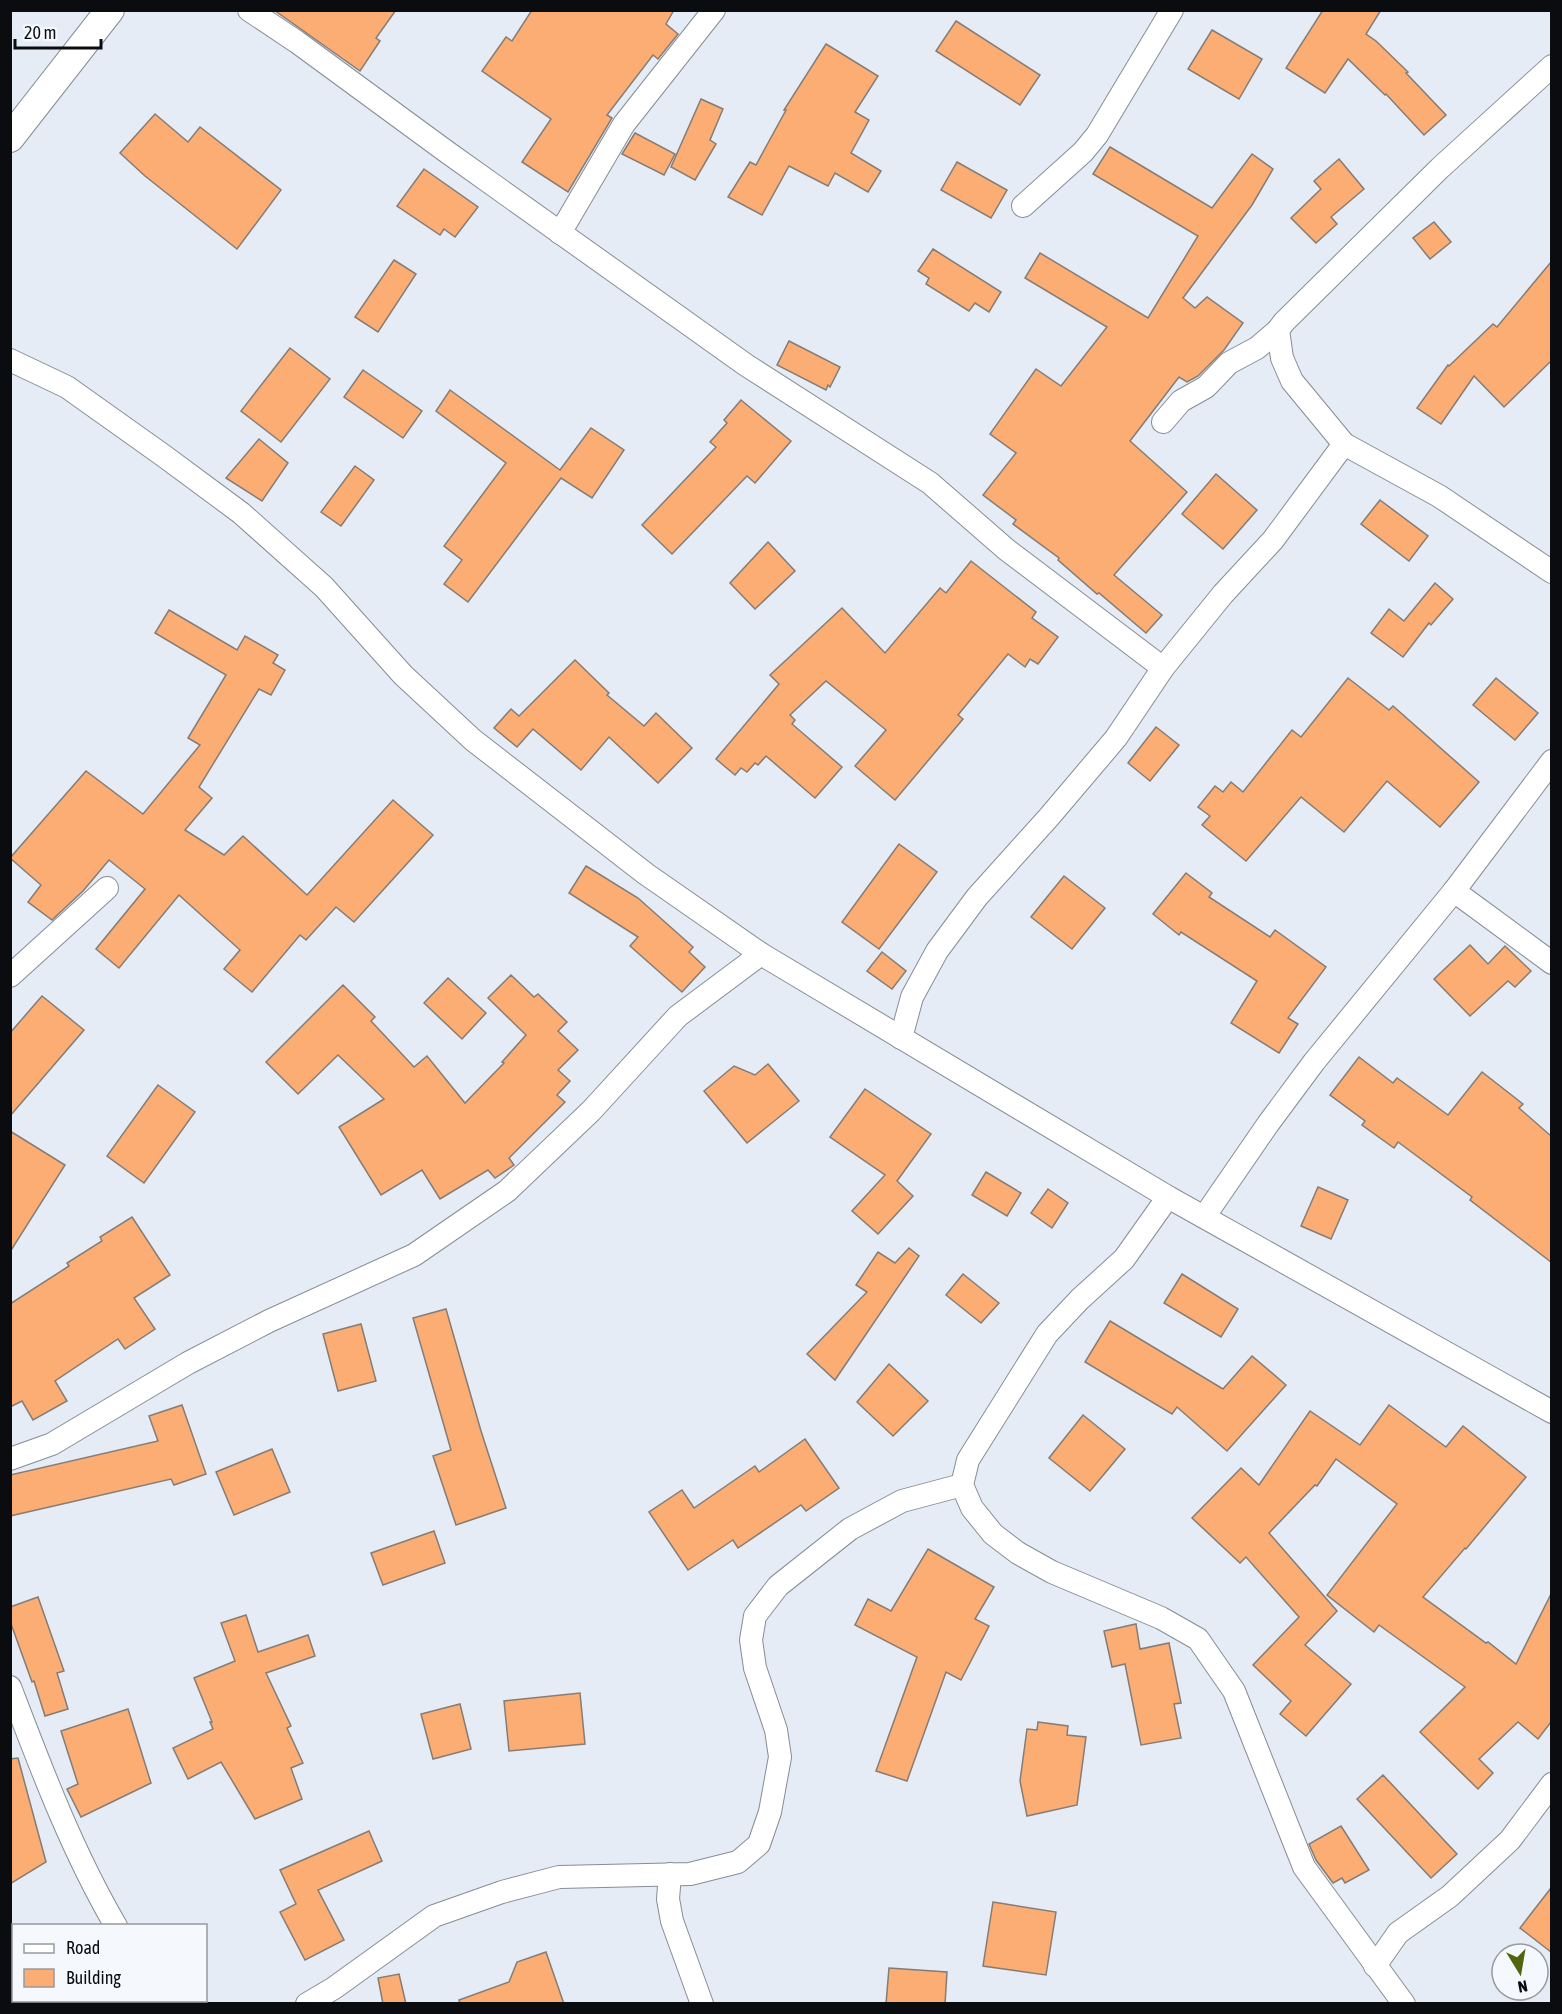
<svg xmlns="http://www.w3.org/2000/svg" width="1562" height="2014" viewBox="0 0 1562 2014" font-family="'Asap Condensed',sans-serif">
<style>
.building{fill:#fbad73;stroke:#857c76;stroke-width:1.5}
.lines{fill:none;stroke-linecap:round;stroke-linejoin:round}
.minor-casing{stroke:#868d95;stroke-width:24}
.tertiary-casing{stroke:#868d95;stroke-width:30}
.minor{stroke:#fff;stroke-width:22}
.tertiary{stroke:#fff;stroke-width:28}
</style>
<rect width="100%" height="100%" fill="#e5ecf5"/>
<g class="building">
<path d="M274 10H396L376 38 380 41 360 71Z"/>
<path d="M532 10H674L666 24 678 34 658 59 653 55 607 115 612 118 568 192 522 162 551 119 482 71 506 37 512 41Z"/>
<path d="M1323 10H1381L1366 34 1376 41 1408 72 1406 73 1446 115 1424 135 1386 94 1385 95 1348 59 1325 93 1286 68Z"/>
<path d="M956 21 1040 75 1020 105 936 51Z"/>
<path d="M1212 30 1262 59 1239 99 1188 69Z"/>
<path d="M826 44 878 76 855 112 869 120 851 153 881 171 868 192 835 173 828 186 789 166 762 215 728 197 750 162 756 165 786 110H784Z"/>
<path d="M701 99 723 109 710 140 716 144 695 180 671 167Z"/>
<path d="M155 114 188 142 200 127 281 190 237 249 145 176 120 153Z"/>
<path d="M635 133 675 154 664 175 622 154Z"/>
<path d="M1110 147 1212 208 1252 154 1273 169 1252 205 1183 298 1195 308 1207 297 1243 323 1224 350 1198 376 1187 382 1179 377 1130 441 1187 492 1114 575 1162 615 1146 633 1099 593 1097 594 1058 560 1059 558 1013 524 1016 520 983 495 1016 453 990 434 1036 369 1061 386 1107 327 1025 278 1040 253 1148 318 1198 236 1093 174Z"/>
<path d="M1339 159 1364 189 1331 217 1337 224 1316 243 1291 218 1321 189 1314 181Z"/>
<path d="M957 162 1007 190 991 218 941 190Z"/>
<path d="M424 169 478 207 455 237 444 229 440 235 397 206Z"/>
<path d="M1434 222 1451 242 1430 259 1413 238Z"/>
<path d="M933 249 1001 292 989 312 975 303 969 311 926 284 929 278 918 271Z"/>
<path d="M394 260 416 274 378 332 355 317Z"/>
<path d="M1551 262V361L1504 407 1474 376 1441 424 1417 408 1448 365 1449 366 1493 324 1497 327Z"/>
<path d="M789 341 840 367 830 387 828 385 826 390 777 365Z"/>
<path d="M290 348 330 379 281 442 241 411Z"/>
<path d="M363 370 422 411 403 438 344 397Z"/>
<path d="M450 390 560 470 591 428 624 450 592 498 561 478 468 602 444 584 462 560 444 546 506 463 436 411Z"/>
<path d="M741 400 791 441 755 483 747 476 672 554 642 525 716 447 710 442 727 423 724 420Z"/>
<path d="M259 439 288 463 262 501 226 478Z"/>
<path d="M355 466 374 480 341 526 321 512Z"/>
<path d="M1216 474 1257 510 1223 549 1182 514Z"/>
<path d="M1380 500 1428 536 1409 561 1361 524Z"/>
<path d="M768 542 795 571 755 609 730 583Z"/>
<path d="M971 561 1036 612 1032 618 1058 637 1038 664 1030 659 1025 667 1008 654 958 715 963 719 895 800 855 766 886 730 826 681 790 715 795 720 792 724 842 767 815 798 766 756 758 765 755 763 747 772 741 768 735 775 716 759 779 684 770 675 842 608 885 653 940 588 946 593Z"/>
<path d="M1435 583 1453 599 1431 625 1429 623 1403 657 1371 633 1389 609 1404 621Z"/>
<path d="M169 610 237 650 245 636 278 655 273 663 285 670 271 695 259 689 199 787 212 798 185 830 224 855 243 836 307 895 393 800 433 835 354 922 336 907 306 940 300 935 252 992 224 969 240 950 179 895 119 968 96 949 145 889 109 860 83 891 52 920 28 902 41 885 10 858 86 771 143 814 200 745 188 738 226 675 155 633Z"/>
<path d="M575 660 609 693 607 695 644 726 656 713 692 748 658 783 609 737 581 770 533 729 517 747 494 728 511 709 519 716Z"/>
<path d="M1348 678 1389 710 1393 706 1479 782 1440 827 1387 781 1344 832 1301 797 1246 861 1202 825 1210 816 1198 807 1215 786 1223 792 1231 782 1243 792 1292 730 1301 737Z"/>
<path d="M1496 678 1538 713 1515 740 1473 705Z"/>
<path d="M1156 727 1179 745 1150 781 1128 763Z"/>
<path d="M899 844 937 872 879 949 842 922Z"/>
<path d="M586 866 638 898 693 947 689 952 705 967 682 992 630 946 638 937 569 893Z"/>
<path d="M1186 873 1212 893 1209 897 1270 937 1275 930 1326 967 1288 1018 1298 1024 1279 1053 1231 1023 1257 981 1181 932 1179 935 1153 914Z"/>
<path d="M1064 876 1105 908 1072 949 1031 917Z"/>
<path d="M1470 945 1488 964 1505 946 1531 971 1515 987 1508 981 1470 1016 1434 979Z"/>
<path d="M882 952 906 971 892 989 867 971Z"/>
<path d="M511 975 534 997 538 994 567 1022 558 1031 578 1050 558 1070 570 1081 557 1095 565 1102 509 1158 514 1165 495 1178 488 1170 440 1199 422 1170 381 1195 339 1127 384 1099 338 1055 298 1094 266 1062 343 985 375 1017 371 1021 414 1067 427 1056 465 1103 504 1063 502 1062 526 1035 488 998Z"/>
<path d="M448 978 486 1013 462 1039 424 1003Z"/>
<path d="M42 996 84 1030 10 1116V1033Z"/>
<path d="M1359 1057 1393 1083 1397 1078 1448 1115 1482 1072 1523 1104 1519 1108 1551 1136V1262L1470 1200 1472 1197 1398 1142 1394 1148 1362 1125 1365 1121 1330 1095Z"/>
<path d="M768 1064 799 1101 747 1143 704 1091 734 1066 755 1075Z"/>
<path d="M158 1085 195 1112 144 1183 107 1156Z"/>
<path d="M865 1089 931 1134 897 1181 913 1196 878 1234 852 1211 885 1175 830 1137Z"/>
<path d="M10 1131 65 1165 10 1252Z"/>
<path d="M986 1172 1021 1193 1007 1216 972 1195Z"/>
<path d="M1318 1187 1348 1200 1331 1239 1301 1226Z"/>
<path d="M1048 1189 1068 1203 1052 1228 1031 1213Z"/>
<path d="M132 1217 170 1275 134 1298 155 1329 125 1349 118 1339 55 1381 67 1401 33 1420 22 1401 10 1407V1304L69 1266 67 1263 102 1241 100 1237Z"/>
<path d="M909 1248 919 1256 835 1380 807 1354 867 1292 856 1285 878 1252 895 1263Z"/>
<path d="M963 1274 999 1303 981 1323 946 1295Z"/>
<path d="M1182 1274 1238 1309 1221 1337 1164 1303Z"/>
<path d="M446 1309 481 1431 506 1508 456 1525 433 1456 451 1450 413 1318Z"/>
<path d="M1110 1321 1223 1389 1252 1356 1286 1385 1227 1451 1177 1407 1172 1414 1085 1362Z"/>
<path d="M361 1324 376 1381 338 1391 323 1334Z"/>
<path d="M889 1364 928 1401 893 1436 857 1402Z"/>
<path d="M182 1405 206 1474 174 1485 171 1479 10 1516V1475L158 1441 149 1416Z"/>
<path d="M1389 1405 1446 1447 1463 1426 1526 1477 1466 1549 1465 1548 1423 1597 1486 1643 1488 1642 1516 1664 1551 1594V1722L1538 1739 1518 1722 1479 1759 1493 1773 1478 1789 1420 1732 1465 1687 1379 1625 1374 1632 1327 1595 1397 1504 1336 1459 1317 1486 1315 1485 1269 1533 1337 1611 1305 1645 1351 1684 1306 1736 1280 1714 1291 1701 1253 1665 1299 1617 1246 1557 1240 1563 1192 1518 1241 1468 1259 1485 1310 1411 1360 1445Z"/>
<path d="M1083 1415 1125 1449 1090 1491 1049 1458Z"/>
<path d="M805 1439 839 1488 806 1511 801 1505 738 1548 733 1540 688 1570 649 1512 682 1490 694 1508 755 1466 759 1472Z"/>
<path d="M272 1449 290 1492 234 1515 216 1472Z"/>
<path d="M434 1531 445 1563 383 1585 371 1553Z"/>
<path d="M928 1549 994 1587 975 1619 989 1626 961 1680 946 1672 907 1781 876 1771 917 1657 855 1625 868 1599 891 1611Z"/>
<path d="M38 1597 64 1671 57 1673 68 1709 45 1716 34 1681 32 1682 10 1621V1607Z"/>
<path d="M246 1615 258 1652 308 1635 315 1656 266 1673 291 1726 287 1728 303 1763 291 1768 302 1799 255 1819 221 1762 188 1779 173 1748 213 1729 210 1722H212L194 1678 235 1661 221 1623Z"/>
<path d="M1136 1624 1140 1649 1169 1643 1181 1703 1174 1704 1181 1738 1141 1745 1125 1664 1112 1667 1104 1631Z"/>
<path d="M580 1693 585 1744 509 1751 504 1701Z"/>
<path d="M460 1704 471 1749 433 1759 421 1714Z"/>
<path d="M128 1709 151 1783 81 1817 67 1789 78 1784 61 1731Z"/>
<path d="M1038 1722 1068 1726 1067 1735 1086 1737 1077 1805 1027 1816 1020 1781 1027 1729 1037 1730Z"/>
<path d="M18 1758 46 1862 10 1884V1759Z"/>
<path d="M1383 1775 1457 1854 1431 1878 1357 1799Z"/>
<path d="M1341 1826 1369 1870 1345 1883 1342 1878 1333 1883 1316 1860 1309 1844Z"/>
<path d="M369 1831 382 1861 318 1890 344 1940 305 1960 280 1912 296 1904 280 1870Z"/>
<path d="M1551 1888V1952L1520 1928Z"/>
<path d="M993 1902 1056 1912 1046 1975 983 1966Z"/>
<path d="M546 1952 564 2004H460L459 2000 509 1982 517 1962Z"/>
<path d="M889 1968 947 1972 945 2004H886Z"/>
<path d="M399 1974 406 2004H383L378 1978Z"/>
</g>
<g class="lines">
<g class="minor-casing">
<g id="minor">
<path d="M249 10 297 42 447 152 746 365 930 483 1007 550 1163 668"/>
<path d="M1552 66 1440 168 1284 322 1278 330 1282 358 1292 381 1344 444 1439 496 1552 572"/>
<path d="M1023 206 1083 152 1097 135 1172 10"/>
<path d="M560 233 624 124 714 10"/>
<path d="M10 360 67 387 164 456 241 513 324 587 403 675 473 740 646 874 761 954 1168 1197 1552 1412"/>
<path d="M1163 422 1181 401 1206 387 1229 363 1257 348 1278 330"/>
<path d="M1454 891 1552 963"/>
<path d="M10 976 107 888"/>
<path d="M901 1038 912 997 937 951 977 897 1049 817 1116 738 1163 668 1223 594 1273 540 1344 444"/>
<path d="M1168 1197 1124 1259 1080 1299 1047 1334 968 1460 962 1485 972 1508 993 1534 1018 1553 1052 1572 1161 1618 1198 1639 1234 1691 1304 1867 1404 2004"/>
<path d="M1204 1217 1268 1124 1314 1062 1454 891 1552 761"/>
<path d="M10 1459 52 1444 188 1363 269 1321 414 1255 507 1191 591 1111 678 1016 761 954"/>
<path d="M10 1687C41 1768 72 1851 116 1926"/>
<path d="M670 1874 668 1899 672 1921 702 2004"/>
<path d="M1375 1966 1398 1933 1450 1896 1510 1840 1552 1784"/>
<path d="M10 1977H14"/>
<path d="M167 2000 170 2004"/>
<path d="M307 2004 334 1988 434 1916 502 1892 559 1877 690 1874 738 1862 759 1844 770 1812 780 1757 776 1730 755 1668 751 1640 755 1616 778 1586 850 1529 902 1501 962 1485"/>
</g>
</g>
<g class="tertiary-casing">
<path id="tertiary" d="M10 138 110 10"/>
</g>
<use href="#minor" class="minor"/>
<use href="#tertiary" class="tertiary"/>
</g>
<rect width="1562" height="2014" fill="none" stroke="#0a0c0f" stroke-width="24"/>
<rect x="12" y="1924" width="195" height="78" fill="#f5f9fe" stroke="#979a9e" stroke-width="1.5"/>
<rect x="24" y="1944" width="30" height="9" fill="#ffffff" stroke="#979a9e" stroke-width="1.5"/>
<text x="66" y="1954" font-size="18" fill="#0a0c0f">Road</text>
<rect x="24" y="1969" width="30" height="18" fill="#fbad73" stroke="#979a9e" stroke-width="1.5"/>
<text x="66" y="1984" font-size="18" fill="#0a0c0f">Building</text>
<g transform="translate(1520 1972) rotate(169)"><circle r="28" fill="#f5f9fe" stroke="#979a9e" stroke-width="1.5"/>
<path d="M0-4.5L10 22L0 15L-10 22Z" fill="#53640d"/>
<text y="-9" font-size="16" font-weight="bold" text-anchor="middle" fill="#0a0c0f">N</text>
</g>
<path d="M15 39v9h86v-9" fill="none" stroke="#0a0c0f" stroke-width="3"/>
<text x="24" y="39" font-size="18" fill="#0a0c0f" stroke="#f5f9fe" stroke-width="4.5" paint-order="stroke">20 m</text>
</svg>
